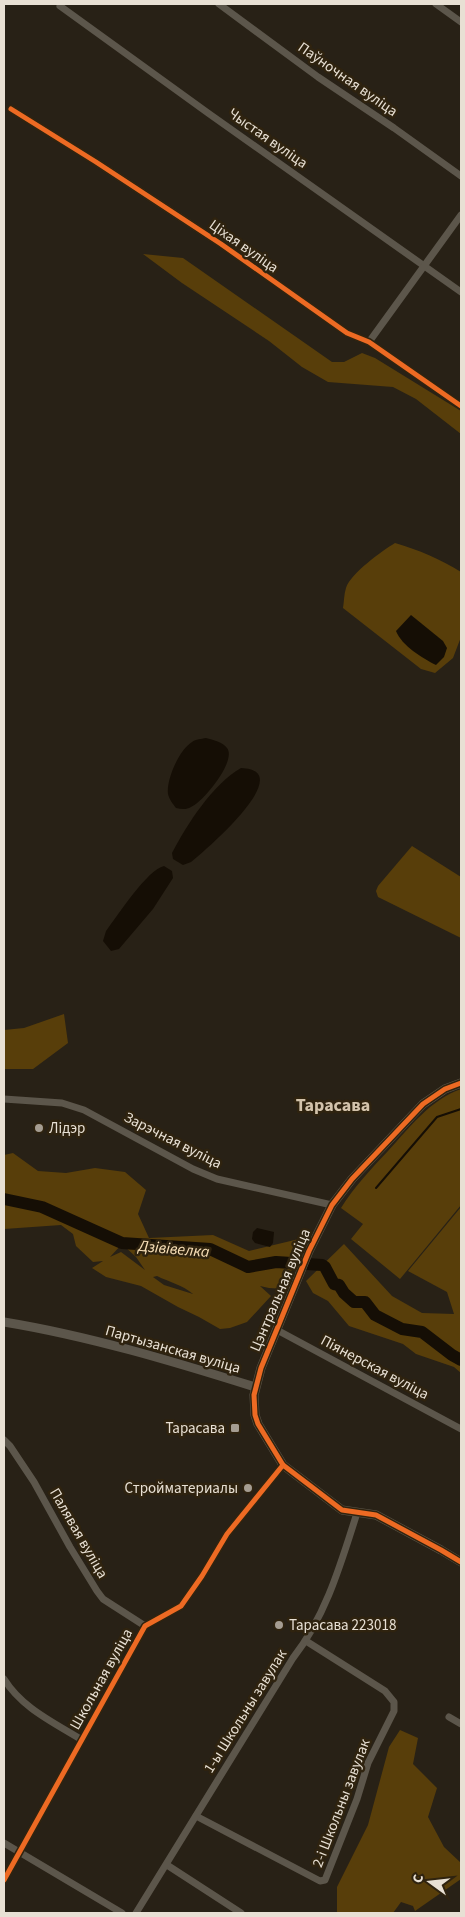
<svg xmlns="http://www.w3.org/2000/svg" width="465" height="1917" viewBox="0 0 465 1917" font-family="'Source Sans 3',sans-serif">
<style>
.green{fill:#583e0a;fill-rule:evenodd}
.water{fill:#150e05}
.lines{fill:none;stroke-linecap:round;stroke-linejoin:round}
.stream{stroke:#150e05;stroke-width:2}
.river{stroke:#150e05;stroke-width:12}
.minor{stroke:#5c564b;stroke-width:7}
.tertiary{stroke:#5c564b;stroke-width:9}
.cycleway-casing{stroke:#2f230f;stroke-width:8}
.cycleway{stroke:#ed6a23;stroke-width:5}
.poi-dot{fill:#a59d92;stroke:#2f230f;stroke-width:2}
.labels{text-anchor:middle;stroke-width:5;stroke-linejoin:round;paint-order:stroke}
.street-label{font-size:15px;fill:#e8e0d4;stroke:#2f230f}
.poi-label{font-size:15px;fill:#e8e0d4;stroke:#2f230f;text-anchor:start}
.water-label{font-size:16px;font-style:italic;fill:#f9e0b8;stroke:#2f230f}
.quarter-label{font-size:18px;font-weight:bold;fill:#d3c3ab;stroke:#2f230f}
</style>
<rect width="100%" height="100%" fill="#282116"/>
<g class="green">
<path d="M143 254 183 258 332 362H344L362 353 375 358 461 411V434L416 399 393 387 328 382 302 367 269 341 182 283Z"/>
<path d="M395 543C419 550 440 559 461 572V637L453 658 435 673 421 669 343 608C344 602 344 594 346 588 351 573 382 551 395 543Z"/>
<path d="M412 846 461 877V938L378 897 376 891 378 886Z"/>
<path d="M64 1014 68 1043 33 1069H4V1030L24 1028Z"/>
<path d="M461 1089V1205L400 1279 351 1239 363 1224 341 1208C354 1187 371 1169 388 1151 410 1127 430 1100 461 1089Z"/>
<path d="M13 1153 38 1171 66 1173 95 1168 125 1172 146 1190 138 1214 149 1238 213 1235 249 1251 303 1238 285 1289 269 1288 260 1286 271 1296 247 1322 230 1328 220 1329 199 1317 178 1307 141 1286 106 1277 92 1268 103 1261 93 1262 76 1246 73 1234 61 1225 4 1229V1155ZM122 1244 136 1257 145 1270 121 1252 110 1257ZM157 1276C169 1282 183 1285 193 1294L164 1285 153 1277Z"/>
<path d="M461 1207V1373L454 1367 416 1354 403 1344 349 1326 328 1301 313 1293 306 1281 344 1244 392 1296 422 1313 454 1314 447 1292 408 1271Z"/>
<path d="M400 1730 418 1738 413 1764 437 1788 428 1817 444 1847 461 1863V1879L415 1911 413 1906 401 1902 393 1913H337V1887L368 1825 389 1747Z"/>
</g>
<g class="water">
<path d="M411 615 443 641 447 648 444 657 436 665C422 658 402 646 396 631Z"/>
<path d="M206 738C213 740 223 742 227 748 237 761 203 802 191 807 186 810 181 809 176 808 173 804 169 799 168 794 166 780 179 750 192 742 196 739 201 739 206 738Z"/>
<path d="M241 768C300 770 203 852 191 862L183 865 173 859 172 853C187 824 213 784 241 768Z"/>
<path d="M164 866 172 871 173 878 153 909 119 949 111 951 103 941 106 931C118 915 147 870 164 866Z"/>
<path d="M257 1228 274 1232 273 1243 270 1247 255 1243 252 1239 253 1232Z"/>
</g>
<g class="lines">
<path class="stream" d="M376 1188 437 1117 461 1109"/>
<path class="river" d="M4 1199 42 1207 122 1243 210 1249 248 1267 276 1262 322 1265 325 1267 334 1284 339 1285 344 1293 354 1302H365L375 1315 402 1329 422 1332 452 1355 461 1360"/>
<g class="minor">
<path d="M219 4 318 77 394 128 461 176"/>
<path d="M436 4 461 22"/>
<path d="M60 6 208 113 461 292"/>
<path d="M11 109 96 162 221 244 347 333 369 342 461 406"/>
<path d="M369 342 461 215"/>
<path d="M4 1099 62 1103 84 1110 193 1169 217 1179 332 1205"/>
<path d="M277 1330 461 1429"/>
<path d="M4 1440 10 1446 34 1482 70 1547 97 1591 103 1599 145 1626"/>
<path d="M4 1679C22 1708 53 1722 82 1740"/>
<path d="M449 1717 461 1724"/>
<path d="M196 1816 320 1881 325 1880 357 1799 368 1763 394 1711V1702L385 1691 306 1641"/>
<path d="M4 1843 122 1913"/>
<path d="M167 1865 241 1913"/>
<path d="M4 1880 145 1626 181 1606 202 1576 227 1534 283 1465"/>
<path d="M136 1913 293 1658C326 1616 341 1563 357 1513"/>
</g>
<g class="tertiary">
<path d="M461 1083 445 1089 423 1104 352 1179 332 1205 309 1251 261 1368 254 1395 255 1415 258 1424 283 1465 342 1510 376 1515 441 1550 461 1562"/>
<path d="M4 1322C89 1336 172 1361 255 1387"/>
</g>
<g class="cycleway-casing">
<g id="cycleway">
<path d="M11 109 96 162 221 244 347 333 369 342 461 406"/>
<path d="M461 1083 445 1089 423 1104 352 1179 332 1205 309 1251 261 1368 254 1395 255 1415 258 1424 283 1465 342 1510 376 1515 441 1550 461 1562"/>
<path d="M4 1880 145 1626 181 1606 202 1576 227 1534 283 1465"/>
</g>
</g>
<use href="#cycleway" class="cycleway"/>
</g>
<g class="poi-dot">
<circle cx="39" cy="1128" r="5"/>
<rect x="230" y="1423" width="10" height="10" rx="2.5"/>
<circle cx="248" cy="1488" r="5"/>
<circle cx="279" cy="1625" r="5"/>
</g>
<g class="labels">
<g class="street-label">
<text transform="translate(348 79) rotate(35)" y="5">Паўночная вуліца</text>
<text transform="translate(268 138) rotate(35)" y="5">Чыстая вуліца</text>
<text transform="translate(244 246) rotate(35)" y="5">Ціхая вуліца</text>
<text transform="translate(173 1140) rotate(27)" y="5">Зарэчная вуліца</text>
<text transform="translate(280 1290) rotate(-67)" y="5">Цэнтральная вуліца</text>
<text transform="translate(173 1349) rotate(16)" y="5">Партызанская вуліца</text>
<text transform="translate(375 1367) rotate(28)" y="5">Піянерская вуліца</text>
<text transform="translate(79 1533) rotate(60)" y="5">Палявая вуліца</text>
<text transform="translate(101 1679) rotate(-61)" y="5">Школьная вуліца</text>
<text transform="translate(245 1711) rotate(-58)" y="5">1-ы Школьны завулак</text>
<text transform="translate(341 1803) rotate(-69)" y="5">2-і Школьны завулак</text>
</g>
<g class="poi-label">
<text x="49" y="1133">Лідэр</text>
<text x="225" y="1433" text-anchor="end">Тарасава</text>
<text x="238" y="1493" text-anchor="end">Стройматериалы</text>
<text x="289" y="1630">Тарасава 223018</text>
</g>
<g class="water-label">
<text transform="translate(174 1248) rotate(5)" y="6">Дзівівелка</text>
</g>
<g class="quarter-label">
<text x="333" y="1111">Тарасава</text>
</g>
</g>
<rect width="465" height="1917" fill="none" stroke="#e8e0d4" stroke-width="10"/>
<g transform="translate(430 1882) rotate(285)" stroke="#2f230f" stroke-width="4" paint-order="stroke">
<path d="M0-4L9 19L0 12L-9 19Z" fill="#e8e0d4"/>
<text y="-8" font-size="14" font-weight="bold" text-anchor="middle" fill="#e8e0d4">С</text>
</g>
</svg>
